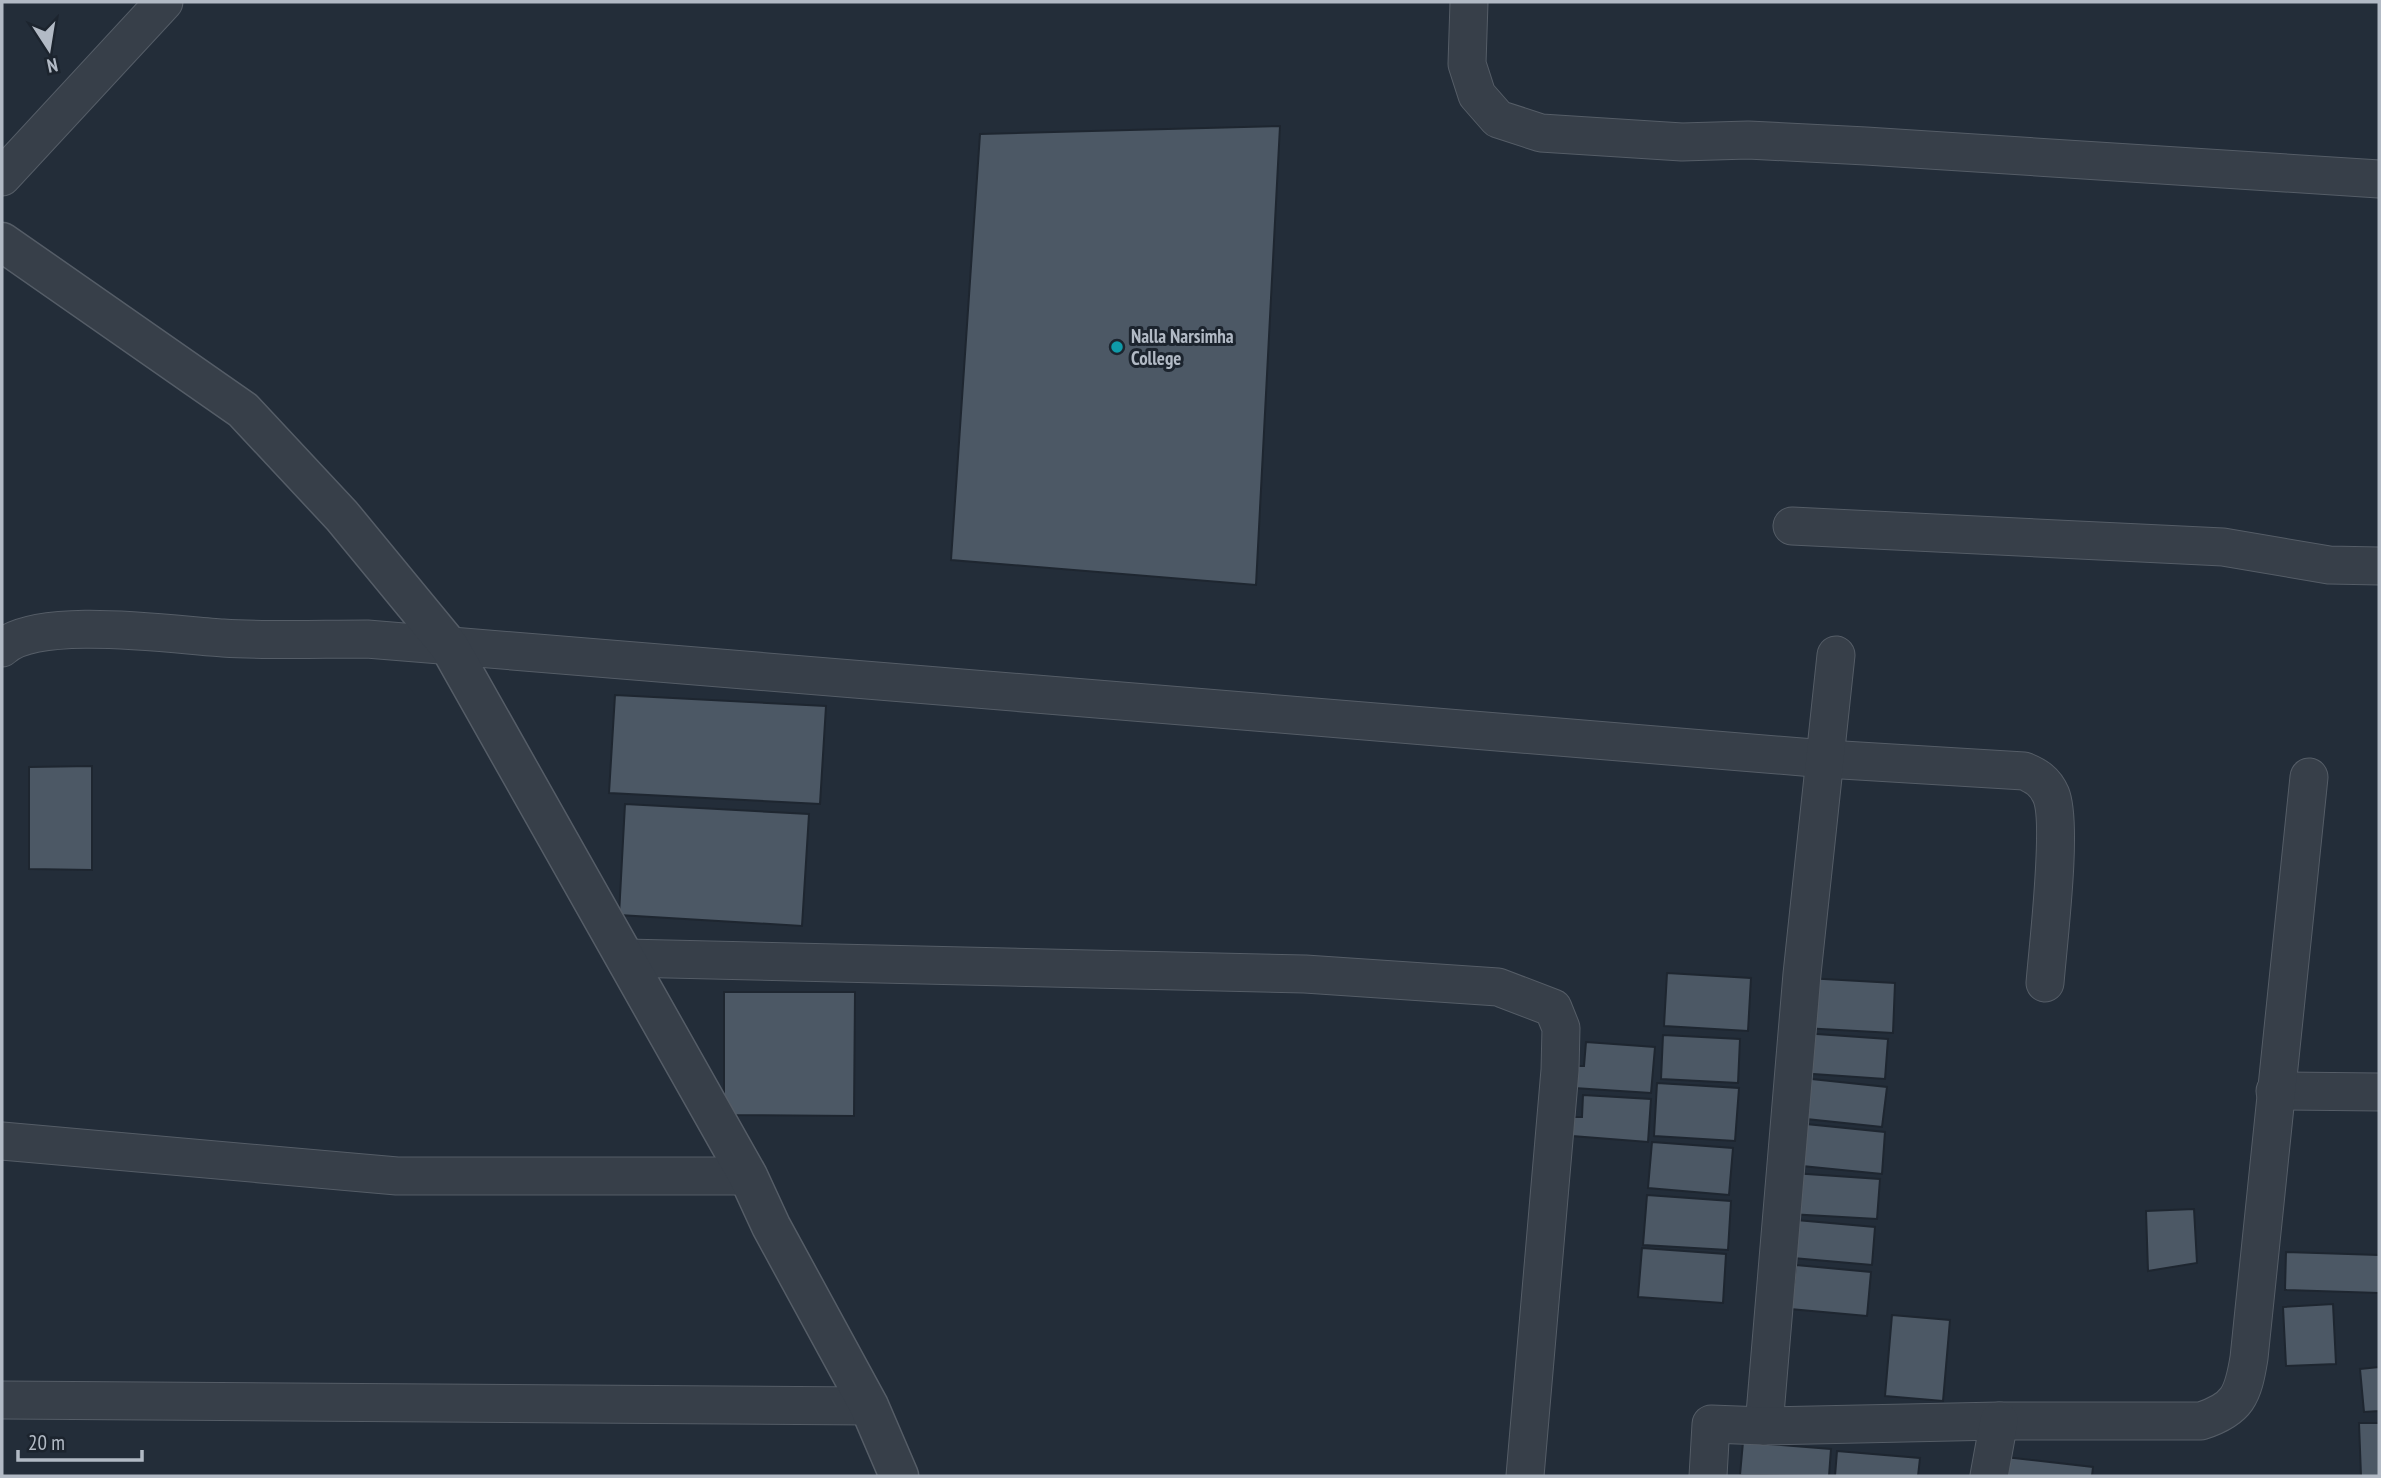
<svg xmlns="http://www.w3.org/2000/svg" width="2381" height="1478" viewBox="0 0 2381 1478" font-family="'PT Sans Narrow',sans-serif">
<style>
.building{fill:#4c5865;stroke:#1e2630;stroke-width:2}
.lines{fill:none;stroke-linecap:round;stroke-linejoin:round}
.minor-casing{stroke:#555d67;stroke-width:39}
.tertiary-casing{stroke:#555d67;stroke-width:41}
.minor{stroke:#373f49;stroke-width:37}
.tertiary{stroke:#373f49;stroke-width:38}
.culture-dot{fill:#0f9aa8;stroke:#1c242e;stroke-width:2.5}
.labels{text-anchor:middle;stroke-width:6;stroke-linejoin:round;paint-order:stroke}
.poi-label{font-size:19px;font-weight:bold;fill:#b2bac5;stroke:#1c242e;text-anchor:start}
</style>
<rect width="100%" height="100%" fill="#232d39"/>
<g class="building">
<path d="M1280 126 1256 585 951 560 980 134Z"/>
<path d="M615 695 826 706 820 804 609 793Z"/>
<path d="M92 766V870L29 869V767Z"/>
<path d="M625 804 809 814 802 926 619 915Z"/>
<path d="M1667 973 1751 978 1748 1031 1664 1026Z"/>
<path d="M1806 978 1895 983 1893 1033 1803 1028Z"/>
<path d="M724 992H855L854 1116 724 1115Z"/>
<path d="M1802 1033 1888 1039 1885 1079 1799 1073Z"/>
<path d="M1663 1035 1740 1039 1738 1083 1661 1079Z"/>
<path d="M1586 1042 1655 1047 1651 1093 1574 1088 1576 1066H1584Z"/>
<path d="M1802 1078 1887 1087 1882 1127 1797 1118Z"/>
<path d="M1657 1083 1739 1088 1735 1141 1654 1136Z"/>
<path d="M1583 1095 1651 1099 1648 1142 1572 1136 1573 1117H1582Z"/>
<path d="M1796 1123 1885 1132 1882 1174 1792 1165Z"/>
<path d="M1652 1142 1733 1148 1729 1195 1648 1188Z"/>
<path d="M1792 1173 1880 1179 1877 1219 1789 1214Z"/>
<path d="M1647 1195 1731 1201 1728 1250 1643 1245Z"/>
<path d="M2194 1209 2197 1263 2148 1271 2146 1211Z"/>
<path d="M1796 1220 1875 1227 1872 1265 1793 1258Z"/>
<path d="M1642 1248 1726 1254 1723 1303 1638 1297Z"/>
<path d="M2286 1252 2379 1255V1293L2285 1290Z"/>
<path d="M1796 1265 1871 1272 1867 1316 1779 1308 1782 1284H1794Z"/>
<path d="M2333 1304 2336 1364 2286 1366 2283 1307Z"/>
<path d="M1892 1315 1950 1320 1943 1401 1885 1396Z"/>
<path d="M2379 1367V1411L2364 1412 2360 1369Z"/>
<path d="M2359 1423H2379V1476H2361Z"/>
<path d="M1743 1442 1831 1449 1829 1476 1740 1475Z"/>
<path d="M1837 1451 1920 1458 1918 1476H1835Z"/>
<path d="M2005 1457 2093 1467 2092 1476H2003Z"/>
</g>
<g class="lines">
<g class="minor-casing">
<g id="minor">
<path d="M1469 2 1467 64 1477 95 1498 119 1541 133 1682 142 1748 140 1866 146 2379 179"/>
<path d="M2 177 164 2"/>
<path d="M1792 526 2223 547 2329 565 2379 566"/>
<path d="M2 648C38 615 174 635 223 638 271 641 319 639 367 639L1826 759 2024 771C2036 776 2045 781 2051 795 2063 824 2048 945 2045 983"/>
<path d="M626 958 1305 974 1498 987 1553 1008 1561 1028 1560 1070 1525 1476"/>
<path d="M2275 1091 2379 1092"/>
<path d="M2 1141 397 1176H748"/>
<path d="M2 1400 869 1406"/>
<path d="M1764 1426 1802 974 1836 655"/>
<path d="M1708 1476 1711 1424 1764 1426 1999 1421H2201C2238 1409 2243 1395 2249 1358L2309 777"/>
<path d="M1989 1476 1999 1421"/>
</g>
</g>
<g class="tertiary-casing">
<path id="tertiary" d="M2 242 243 410 342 516 449 646 748 1176 771 1226 869 1406 899 1476"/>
</g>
<use href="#minor" class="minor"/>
<use href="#tertiary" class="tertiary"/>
</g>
<circle class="culture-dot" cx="1117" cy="347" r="7"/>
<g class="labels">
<g class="poi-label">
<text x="1131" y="343">Nalla Narsimha<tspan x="1131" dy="22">College</tspan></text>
</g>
</g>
<rect width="2381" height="1478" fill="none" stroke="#b2bac5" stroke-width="7"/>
<g transform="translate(49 49) rotate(168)" stroke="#1c242e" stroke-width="5" paint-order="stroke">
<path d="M0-5L12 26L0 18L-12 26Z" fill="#b2bac5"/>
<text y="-10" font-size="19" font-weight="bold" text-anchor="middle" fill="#b2bac5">N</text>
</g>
<path d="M18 1450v10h124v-10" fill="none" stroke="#b2bac5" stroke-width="3.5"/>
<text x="28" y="1450" font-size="21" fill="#b2bac5" stroke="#1c242e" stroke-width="5" paint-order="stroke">20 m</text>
</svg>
